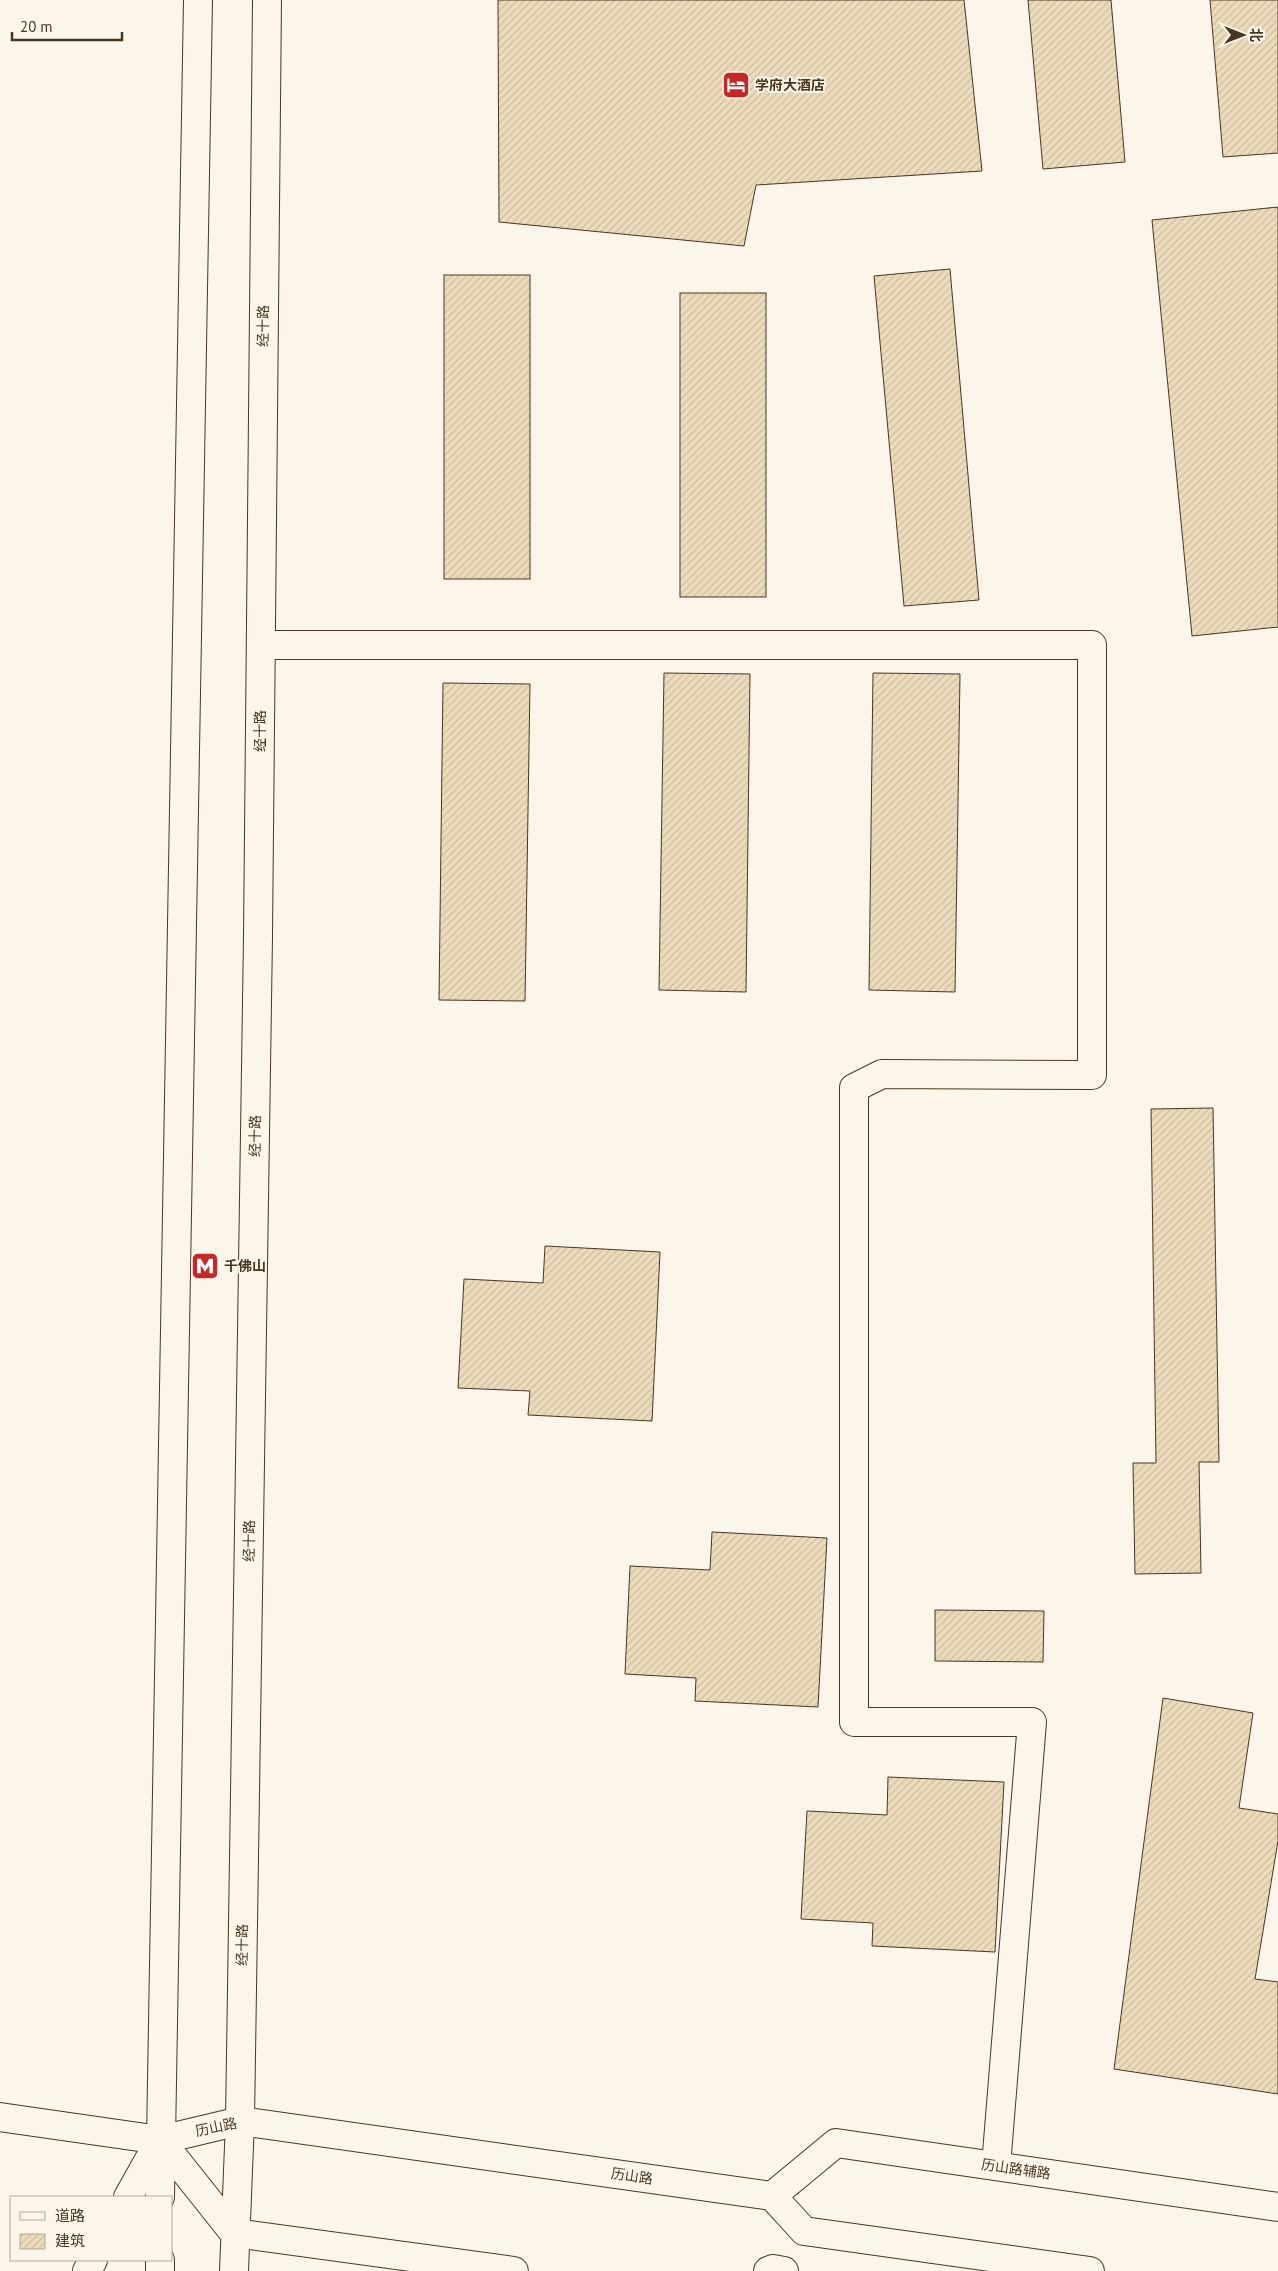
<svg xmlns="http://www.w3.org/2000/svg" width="1278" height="2271" viewBox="0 0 1278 2271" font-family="'PT Sans','Noto Sans SC',sans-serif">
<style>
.building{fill:url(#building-hatch);stroke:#4a3520}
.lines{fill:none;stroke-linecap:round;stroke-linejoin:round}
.minor-casing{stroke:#4a3520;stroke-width:30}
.tertiary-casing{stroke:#4a3520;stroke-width:30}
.primary-casing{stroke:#4a3520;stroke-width:30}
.trunk-casing{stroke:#4a3520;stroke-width:30}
.minor{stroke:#fbf6e9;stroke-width:28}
.tertiary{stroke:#fbf6e9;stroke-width:28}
.primary{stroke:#fbf6e9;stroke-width:28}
.trunk{stroke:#fbf6e9;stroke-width:28}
.labels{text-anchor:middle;stroke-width:4;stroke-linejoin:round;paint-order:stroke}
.poi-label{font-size:14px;font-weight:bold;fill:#4a3520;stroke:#fbf6e9;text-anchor:start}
.street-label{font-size:14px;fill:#4a3520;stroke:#fbf6e9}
</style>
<defs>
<pattern id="building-hatch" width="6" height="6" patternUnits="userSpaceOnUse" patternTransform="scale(1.25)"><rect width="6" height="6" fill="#ecdcbc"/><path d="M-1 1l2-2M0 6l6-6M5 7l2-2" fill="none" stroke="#ccbda1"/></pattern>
</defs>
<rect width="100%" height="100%" fill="#fbf6e9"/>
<g class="building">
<path d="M498 0H964L982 171 756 185 744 246 499 222Z"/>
<path d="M1028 0H1111L1125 162 1043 169Z"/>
<path d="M1210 0H1278V153L1223 157Z"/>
<path d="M1278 207V627L1192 636 1152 220Z"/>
<path d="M950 269 979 600 904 606 874 276Z"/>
<rect x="444" y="275" width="86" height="304"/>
<rect x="680" y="293" width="86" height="304"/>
<path d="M664 673 750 674 746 992 659 990Z"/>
<path d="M873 673 960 674 955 992 869 990Z"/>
<path d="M443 683 530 684 525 1001 439 1000Z"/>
<path d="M1213 1108 1219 1462H1199L1201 1573 1135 1574 1133 1463H1156L1151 1109Z"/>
<path d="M545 1246 660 1252 652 1421 528 1415 530 1391 458 1388 464 1279 543 1283Z"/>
<path d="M712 1532 827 1538 818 1707 695 1701 696 1678 625 1674 630 1566 710 1570Z"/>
<path d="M935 1610 1044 1611 1043 1662 935 1661Z"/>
<path d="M1163 1698 1253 1713 1239 1808 1278 1814V1841L1255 1979 1278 1982V2094L1114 2069Z"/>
<path d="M888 1777 1004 1782 995 1952 872 1946 873 1923 801 1919 807 1811 887 1815Z"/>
</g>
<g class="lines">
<g class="minor-casing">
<g id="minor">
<path d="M261 645H1092V1075L882 1074 854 1088V1722H1032L996 2166"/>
<path d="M128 2197 160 2140"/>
<path d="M87 2271 93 2260"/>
</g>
</g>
<g class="tertiary-casing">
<g id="tertiary">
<path d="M0 2117 160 2140"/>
<path d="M772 2196 836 2143 1278 2207"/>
</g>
</g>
<g class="primary-casing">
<g id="primary">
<path d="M514 2271 234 2233 160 2140 240 2121 772 2196 804 2231 1090 2271"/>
<path d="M768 2271 773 2269 784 2271"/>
</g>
</g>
<g class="trunk-casing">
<g id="trunk">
<path d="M160 2197 198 0"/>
<path d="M160 2271V2260"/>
<path d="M234 2271 240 2121 258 936 267 0"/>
</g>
</g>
<use href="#minor" class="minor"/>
<use href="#tertiary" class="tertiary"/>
<use href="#primary" class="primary"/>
<use href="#trunk" class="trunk"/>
</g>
<defs>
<g id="hotel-square" transform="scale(1.4375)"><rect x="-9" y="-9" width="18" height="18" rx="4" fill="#c62828" stroke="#fbf6e9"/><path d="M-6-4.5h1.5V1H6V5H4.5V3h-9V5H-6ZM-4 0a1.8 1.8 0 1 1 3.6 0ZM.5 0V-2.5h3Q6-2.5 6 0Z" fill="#fff"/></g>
<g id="metro-square" transform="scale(1.4375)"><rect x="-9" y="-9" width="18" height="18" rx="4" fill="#c62828" stroke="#fbf6e9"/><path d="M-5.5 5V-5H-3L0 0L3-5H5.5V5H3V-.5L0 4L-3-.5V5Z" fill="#fff"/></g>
</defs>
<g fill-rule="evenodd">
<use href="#hotel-square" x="736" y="85"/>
<use href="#metro-square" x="205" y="1266"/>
</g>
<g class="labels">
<g class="poi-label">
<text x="755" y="90">学府大酒店</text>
<text x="224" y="1271">千佛山</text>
</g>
<g class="street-label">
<text transform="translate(263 326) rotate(-89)" y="5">经十路</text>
<text transform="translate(260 731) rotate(-90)" y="5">经十路</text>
<text transform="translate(255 1136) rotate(-89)" y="5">经十路</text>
<text transform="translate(249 1541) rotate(-89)" y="5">经十路</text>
<text transform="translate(242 1945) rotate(-89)" y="5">经十路</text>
<text transform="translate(216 2127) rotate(-12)" y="5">历山路</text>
<text transform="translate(1016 2169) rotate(8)" y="5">历山路辅路</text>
<text transform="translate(632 2176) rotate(8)" y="5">历山路</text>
</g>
</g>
<rect x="10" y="2196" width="162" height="65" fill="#fbf6e9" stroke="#b4a999"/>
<rect x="20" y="2212" width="25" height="8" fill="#fbf6e9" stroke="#b4a999"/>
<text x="55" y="2221" font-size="15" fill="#4a3520">道路</text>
<rect x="20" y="2234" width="25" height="15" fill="url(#building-hatch)" stroke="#b4a999"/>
<text x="55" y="2246" font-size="15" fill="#4a3520">建筑</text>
<g transform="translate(1243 35) rotate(90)" stroke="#fbf6e9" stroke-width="4" paint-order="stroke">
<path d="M0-4L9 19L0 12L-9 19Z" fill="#4a3520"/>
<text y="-8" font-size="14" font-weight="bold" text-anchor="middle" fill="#4a3520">北</text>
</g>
<path d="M12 32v8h110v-8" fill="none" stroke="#4a3520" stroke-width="2.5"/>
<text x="20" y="32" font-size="15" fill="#4a3520" stroke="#fbf6e9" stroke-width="4" paint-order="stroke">20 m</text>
</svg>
